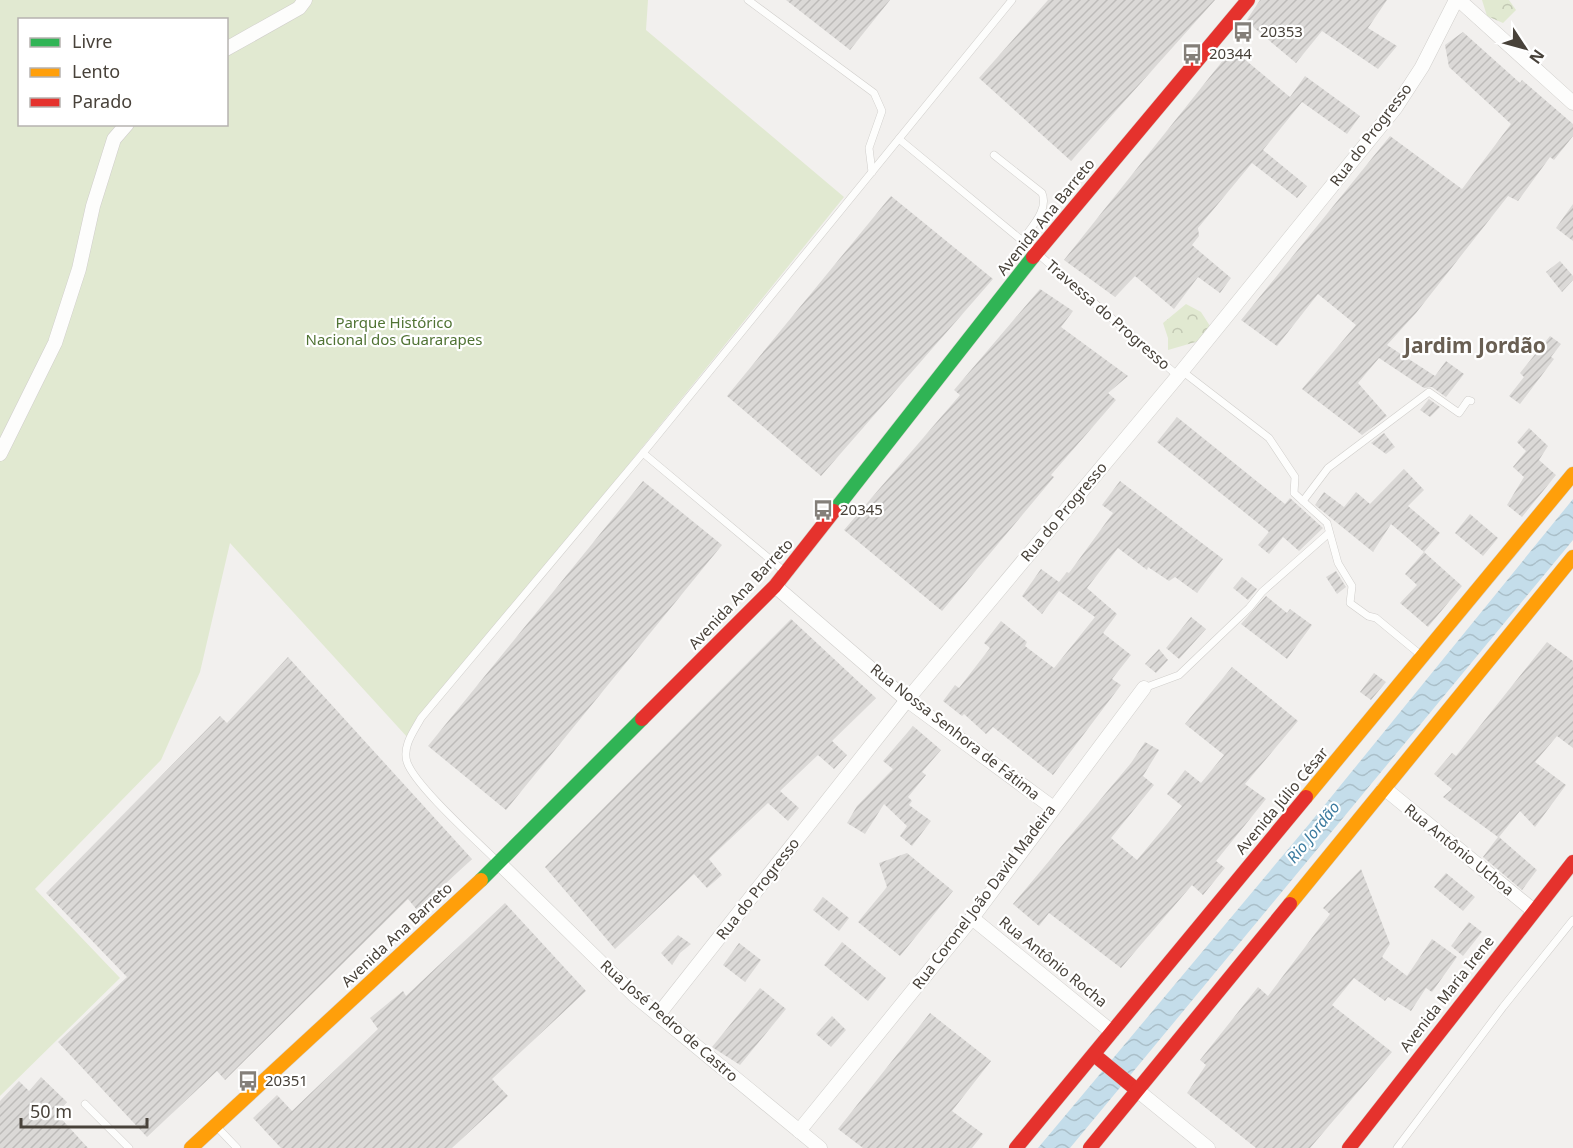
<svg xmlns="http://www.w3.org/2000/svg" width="1573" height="1148" viewBox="0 0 1573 1148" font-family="'Noto Sans',sans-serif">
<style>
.forest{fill:url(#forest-crowns)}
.park{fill:#e1e9d1;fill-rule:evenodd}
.water{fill:url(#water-waves)}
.building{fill:url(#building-hatch)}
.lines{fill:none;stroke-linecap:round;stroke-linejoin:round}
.lane-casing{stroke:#d0cecb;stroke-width:8}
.street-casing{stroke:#d0cecb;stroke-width:15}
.fast-casing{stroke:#d0ccc6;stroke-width:15}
.slow-casing{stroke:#d0ccc6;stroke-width:15}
.jam-casing{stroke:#d0ccc6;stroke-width:15}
.lane{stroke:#fdfdfc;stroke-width:7}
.street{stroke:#fdfdfc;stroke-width:14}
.fast{stroke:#30b455;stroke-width:14}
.slow{stroke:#ff9f0a;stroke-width:14}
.jam{stroke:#e5322d;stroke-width:14}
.labels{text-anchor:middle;stroke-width:4.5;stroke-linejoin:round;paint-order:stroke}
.poi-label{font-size:15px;fill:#48423a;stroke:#fff;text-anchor:start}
.street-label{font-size:15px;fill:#48423a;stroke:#fff}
.park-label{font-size:15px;fill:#507334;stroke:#fff}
.water-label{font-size:16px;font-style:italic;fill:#3e7ca0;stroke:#fff}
.district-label{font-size:21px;font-weight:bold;fill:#695f53;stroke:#fff}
</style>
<defs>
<pattern id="forest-crowns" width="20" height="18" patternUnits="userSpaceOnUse" patternTransform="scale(1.5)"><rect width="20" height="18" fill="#e1e9d1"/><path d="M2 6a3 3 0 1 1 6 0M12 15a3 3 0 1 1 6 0" fill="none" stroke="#c3c9b4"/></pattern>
<pattern id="water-waves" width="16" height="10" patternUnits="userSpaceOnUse" patternTransform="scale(1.5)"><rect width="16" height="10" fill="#c4ddea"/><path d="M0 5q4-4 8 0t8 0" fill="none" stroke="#aabfc9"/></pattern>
<pattern id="building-hatch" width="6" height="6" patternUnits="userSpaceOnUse" patternTransform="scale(1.5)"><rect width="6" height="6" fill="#dbd9d7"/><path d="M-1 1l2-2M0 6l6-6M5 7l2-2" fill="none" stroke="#bdbbb9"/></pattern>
</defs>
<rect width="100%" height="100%" fill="#f2f0ee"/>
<g class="forest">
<path d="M1482 0H1509L1516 10 1503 23 1487 16Z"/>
<path d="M1186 304 1201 312 1210 326 1199 341 1168 350V338L1163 323Z"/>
</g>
<path class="park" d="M0 0H648L646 30 844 197 408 738 230 543 200 672 161 760 35 889 120 978 0 1096ZM20 20H226V124H20Z"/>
<path class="water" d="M1573 499V540L1070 1148H1038L1310 823Z"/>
<g class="building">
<path d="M786 0H890L850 50Z"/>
<path d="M1048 0H1215L1071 161 979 78Z"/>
<path d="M1260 0H1387L1368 28 1397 46 1378 69 1322 31 1296 63 1246 21Z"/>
<path d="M1463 32 1520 83 1522 80 1573 124V136L1554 160 1550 157 1518 201 1508 196 1416 313 1387 345 1435 376 1446 361 1464 374 1446 397 1432 387 1424 388 1379 358 1358 383 1387 416 1362 435 1302 389 1356 325 1318 294 1277 346 1241 320 1390 136 1462 189 1511 124 1449 67 1445 45Z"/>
<path d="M1232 49 1290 97 1305 76 1360 116 1347 134 1302 102 1263 150 1307 186 1297 198 1252 163 1198 228 1199 236 1192 245 1231 278 1220 293 1198 277 1174 309 1135 276 1115 297 1064 260Z"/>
<path d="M891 196 993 279 821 476 727 396Z"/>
<path d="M1573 204V241L1556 228Z"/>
<path d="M1560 261 1573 276V280L1562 292 1546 272Z"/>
<path d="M1040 289 1073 311 1061 327 1128 376 1108 393 1116 400 1051 475 1054 477 942 611 844 530 960 395 954 390Z"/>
<path d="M1550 336 1561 344 1551 357 1554 359 1520 404 1509 396 1524 377 1520 373Z"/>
<path d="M1429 399 1440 407 1430 417 1420 410Z"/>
<path d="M1177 417 1285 504 1290 498 1323 528 1299 551 1283 537 1269 554 1258 545 1269 532 1157 442Z"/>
<path d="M1529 428 1548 446 1539 460 1556 475 1522 517 1507 505 1524 477 1513 467 1526 451 1517 442Z"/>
<path d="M1384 433 1395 447 1386 454 1371 443Z"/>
<path d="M1404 469 1424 490 1408 506 1440 533 1424 552 1391 524 1373 552 1315 505 1324 492 1344 507 1356 492 1370 504Z"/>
<path d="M643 481 722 545 506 810 428 746Z"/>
<path d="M1120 481 1223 559 1197 593 1175 577 1169 581 1148 567 1147 570 1118 548 1087 588 1117 614 1103 633 1131 655 1112 679 1121 685 1053 775 993 727 986 734 964 714 962 716 943 701 955 685 959 688 990 648 984 643 1001 621 1027 642 1025 646 1054 668 1071 647 1095 617 1059 591 1042 614 1022 596 1041 569 1059 582 1067 572 1069 573 1113 513 1102 505Z"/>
<path d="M1470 514 1498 538 1483 556 1455 533Z"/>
<path d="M1424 552 1462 586 1428 627 1400 603 1417 585 1405 574Z"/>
<path d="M1336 571 1346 587 1337 594 1326 577Z"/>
<path d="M1242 577 1257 589 1248 600 1233 588Z"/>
<path d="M1266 596 1287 613 1290 609 1312 625 1287 659 1241 624Z"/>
<path d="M1191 617 1206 629 1179 659 1166 648Z"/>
<path d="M791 619 876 698 832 741 847 755 834 769 818 755 780 791 799 808 788 821 768 803 709 859 722 875 707 888 694 874 615 949 545 867Z"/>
<path d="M1547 642 1573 661V748L1557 736 1535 762 1566 785 1535 827 1520 811 1499 837 1537 870 1522 890 1483 857 1498 837 1443 797 1452 789 1434 774 1452 753 1456 756Z"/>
<path d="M1159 649 1168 660 1156 673 1145 664Z"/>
<path d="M288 657 472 859 417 910 408 899 225 1080 217 1071 147 1137 58 1042 127 977 46 893 220 716 227 723Z"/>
<path d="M1232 667 1298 721 1245 784 1266 799 1216 861 1225 868 1203 895 1192 885 1121 968 1049 913 1039 926 1013 904 1131 763 1145 742 1159 750 1143 776 1154 785 1111 838 1137 860 1182 806 1167 794 1185 770 1201 783 1224 755 1185 724Z"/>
<path d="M1374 673 1386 682 1371 700 1360 692Z"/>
<path d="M913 726 941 750 922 772 926 775 908 797 912 801 909 805 931 821 912 846 900 836 907 826 884 804 865 834 847 823 857 806 893 769 883 761Z"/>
<path d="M907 853 953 891 900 956 858 922 887 887 879 863Z"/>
<path d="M1361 869 1390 944 1382 957 1407 976 1432 939 1457 957 1432 992 1426 988 1411 1011 1388 997 1385 1001 1354 978 1332 1005 1392 1052 1310 1148H1256L1187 1093 1206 1065 1200 1060 1258 987 1268 996 1330 914 1323 908Z"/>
<path d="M1446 873 1475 897 1463 911 1434 887Z"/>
<path d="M823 897 849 918 839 931 813 910Z"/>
<path d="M505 903 586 991 492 1079 508 1096 452 1148H281L253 1118 277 1095 292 1111 378 1029 370 1018 403 991 406 996Z"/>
<path d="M1469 922 1482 932 1463 956 1451 946Z"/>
<path d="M678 935 691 944 680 953 672 965 661 953Z"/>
<path d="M842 942 886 978 868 1001 824 965Z"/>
<path d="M739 943 761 960 745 982 723 965Z"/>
<path d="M760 988 786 1009 740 1065 712 1047Z"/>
<path d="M930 1013 991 1061 952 1111 983 1134 972 1148H863L838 1129Z"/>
<path d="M832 1016 846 1030 831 1047 816 1034Z"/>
<path d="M41 1077 67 1102 56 1113 88 1148H0V1101L19 1081 29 1091Z"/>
</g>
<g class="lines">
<g class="lane-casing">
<g id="lane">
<path d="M748 0 874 93 882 111 869 148 872 172"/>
<path d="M899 139 1037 253 1178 376"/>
<path d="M994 155 1042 193C1049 210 1031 227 1022 241"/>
<path d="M1182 371 1269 438 1295 477 1294 493 1327 523 1338 563 1352 586 1350 603 1368 616 1376 618 1422 656"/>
<path d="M643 453 784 571"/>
<path d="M1303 501 1328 468 1429 392 1459 413 1468 400 1471 401"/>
<path d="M1144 688 1179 675 1249 608 1262 592 1329 533"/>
<path d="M498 862C478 842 415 786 407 762 402 746 414 731 421 718L643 453 1012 0"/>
<path d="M85 1104 129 1148"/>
<path d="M216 1126 237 1148"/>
<path d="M1397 1148 1503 1007 1573 920"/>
</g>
</g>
<g class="street-casing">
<g id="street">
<path d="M1459 0 1573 103"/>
<path d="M226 49 299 8 305 0"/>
<path d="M0 454 55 343 79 269 93 206 114 139 127 124"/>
<path d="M775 586 907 700 1052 807"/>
<path d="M1384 788 1534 911"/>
<path d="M499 863 634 995 820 1148"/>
<path d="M972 918 1112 1032"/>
<path d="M658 1015 907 700 1178 376 1396 107 1422 67 1456 0"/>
<path d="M1132 1086 1208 1148"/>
<path d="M799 1131 972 918 1144 688"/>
</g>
</g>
<g class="fast-casing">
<g id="fast">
<path d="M834 511 1033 257"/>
<path d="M481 880 642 719"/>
</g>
</g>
<g class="slow-casing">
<g id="slow">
<path d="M1306 797 1573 474"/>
<path d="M1290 904 1573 557"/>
<path d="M191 1148 481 880"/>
</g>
</g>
<g class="jam-casing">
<g id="jam">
<path d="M1033 257 1248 0"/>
<path d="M642 719 775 586 834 511"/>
<path d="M1098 1058 1132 1086"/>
<path d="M1016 1148 1306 797"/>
<path d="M1090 1148 1290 904"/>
<path d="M1349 1148 1573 862"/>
</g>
</g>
<use href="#lane" class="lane"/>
<use href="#street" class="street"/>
<use href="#fast" class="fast"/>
<use href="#slow" class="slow"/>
<use href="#jam" class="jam"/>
</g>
<defs>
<g id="bus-bare" transform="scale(1.62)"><path d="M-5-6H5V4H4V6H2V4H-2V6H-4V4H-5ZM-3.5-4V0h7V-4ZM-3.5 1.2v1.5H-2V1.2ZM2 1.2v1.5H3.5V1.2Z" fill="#847f79" stroke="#fff" stroke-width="2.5" paint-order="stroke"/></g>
</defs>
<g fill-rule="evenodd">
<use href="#bus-bare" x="1243" y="32"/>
<use href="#bus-bare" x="1192" y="54"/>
<use href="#bus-bare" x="823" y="510"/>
<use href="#bus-bare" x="248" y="1081"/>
</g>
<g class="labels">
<g class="poi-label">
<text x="1260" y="37">20353</text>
<text x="1209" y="59">20344</text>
<text x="840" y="515">20345</text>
<text x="265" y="1086">20351</text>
</g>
<g class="street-label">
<text transform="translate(1371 135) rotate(-53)" y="5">Rua do Progresso</text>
<text transform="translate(1046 217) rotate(-51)" y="5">Avenida Ana Barreto</text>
<text transform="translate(1108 315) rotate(41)" y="5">Travessa do Progresso</text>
<text transform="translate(1064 512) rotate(-50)" y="5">Rua do Progresso</text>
<text transform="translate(741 594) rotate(-47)" y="5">Avenida Ana Barreto</text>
<text transform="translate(955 732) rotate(38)" y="5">Rua Nossa Senhora de Fátima</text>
<text transform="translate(1282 801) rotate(-50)" y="5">Avenida Júlio César</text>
<text transform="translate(1459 850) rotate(39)" y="5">Rua Antônio Uchoa</text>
<text transform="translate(758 889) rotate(-52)" y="5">Rua do Progresso</text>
<text transform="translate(984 897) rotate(-53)" y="5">Rua Coronel João David Madeira</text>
<text transform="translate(397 935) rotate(-43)" y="5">Avenida Ana Barreto</text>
<text transform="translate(1053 962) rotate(39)" y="5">Rua Antônio Rocha</text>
<text transform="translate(1447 994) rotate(-52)" y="5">Avenida Maria Irene</text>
<text transform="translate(669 1021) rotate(41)" y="5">Rua José Pedro de Castro</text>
</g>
<g class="park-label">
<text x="394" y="328">Parque Histórico<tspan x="394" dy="17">Nacional dos Guararapes</tspan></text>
</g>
<g class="water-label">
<text transform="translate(1313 832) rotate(-51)" y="6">Rio Jordão</text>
</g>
<g class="district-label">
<text x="1475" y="353">Jardim Jordão</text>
</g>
</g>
<rect x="18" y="18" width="210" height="108" fill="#ffffff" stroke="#b6b3b0" stroke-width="1.5"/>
<rect x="30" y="38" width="30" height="9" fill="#30b455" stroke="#b6b3b0" stroke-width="1.5"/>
<text x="72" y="48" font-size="18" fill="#48423a">Livre</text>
<rect x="30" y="68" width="30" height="9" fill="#ff9f0a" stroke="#b6b3b0" stroke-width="1.5"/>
<text x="72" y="78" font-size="18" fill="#48423a">Lento</text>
<rect x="30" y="98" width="30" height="9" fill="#e5322d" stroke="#b6b3b0" stroke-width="1.5"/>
<text x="72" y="108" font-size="18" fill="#48423a">Parado</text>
<g transform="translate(1525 48) rotate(126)" stroke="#ffffff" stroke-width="4.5" paint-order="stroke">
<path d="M0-4.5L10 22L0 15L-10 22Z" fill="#48423a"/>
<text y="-9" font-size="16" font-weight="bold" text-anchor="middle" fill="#48423a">N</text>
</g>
<path d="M21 1118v9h126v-9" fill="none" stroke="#48423a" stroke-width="3"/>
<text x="30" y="1118" font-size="18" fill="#48423a" stroke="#ffffff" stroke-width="4.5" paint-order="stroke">50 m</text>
</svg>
